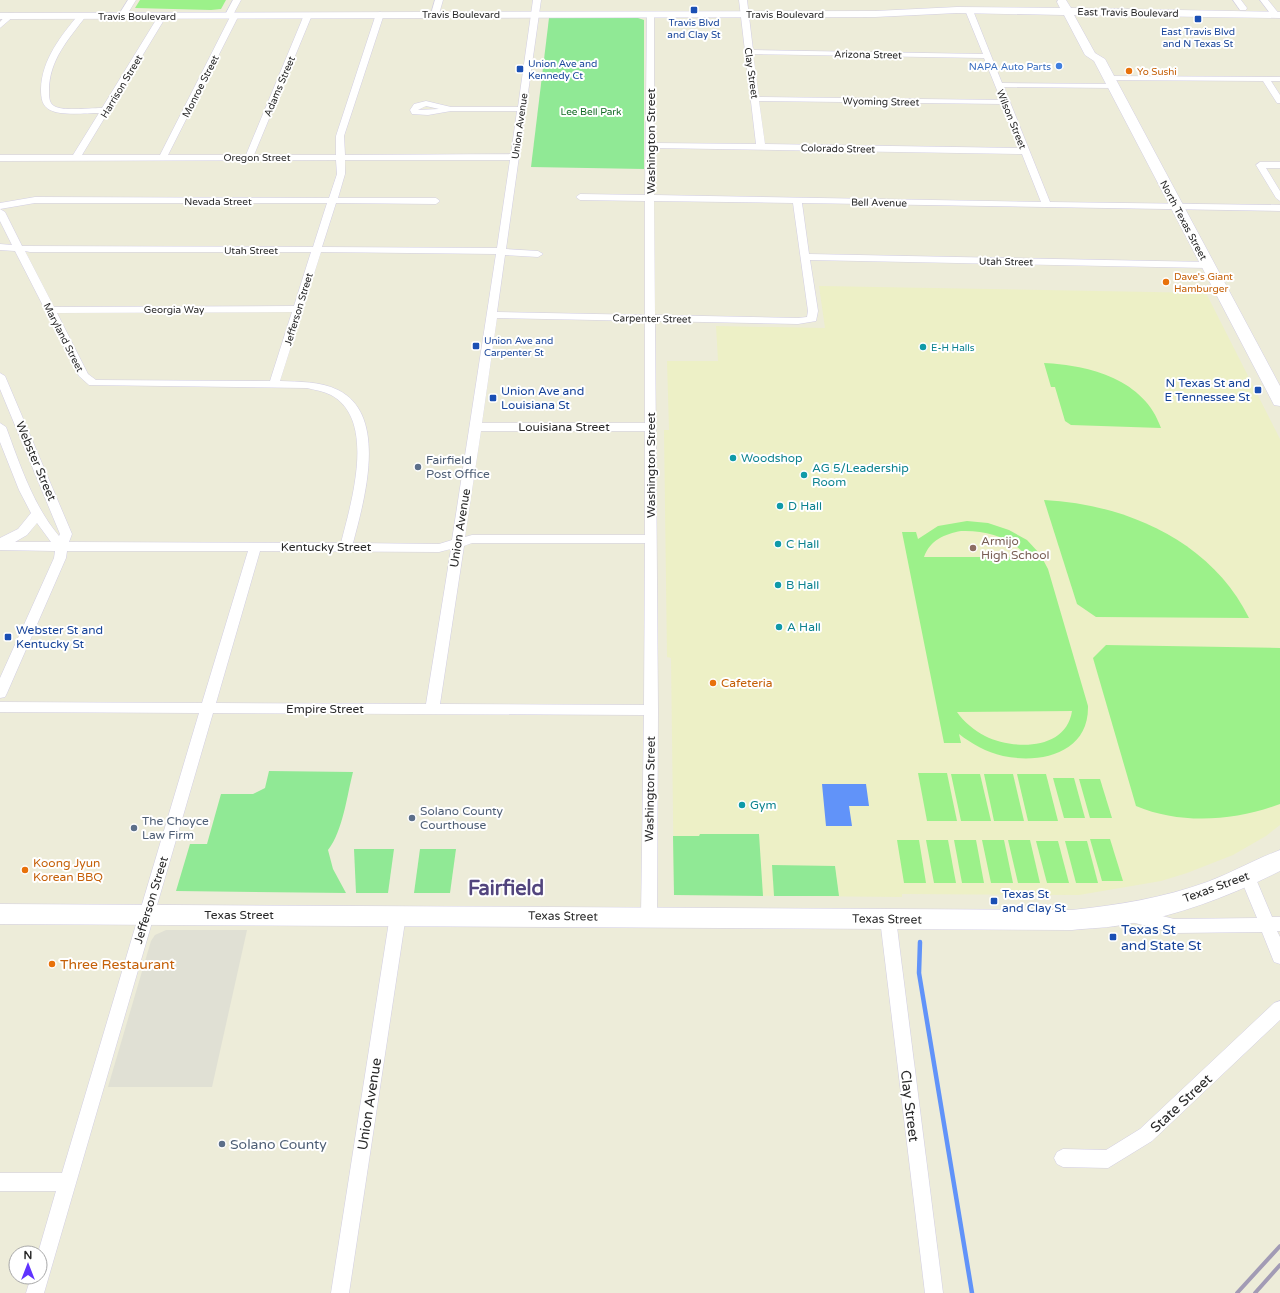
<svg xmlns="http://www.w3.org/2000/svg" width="1280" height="1293" viewBox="0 0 1280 1293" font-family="'Varela Round',sans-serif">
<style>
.education{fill:#edf0c6}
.green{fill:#90e995}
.pitch{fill:#9cf18a;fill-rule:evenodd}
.plaza{fill:#e0e0d4}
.water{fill:#6193f9}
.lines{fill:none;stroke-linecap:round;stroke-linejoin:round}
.stream{stroke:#6193f9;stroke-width:4.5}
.minor-casing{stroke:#d2cee3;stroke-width:1}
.secondary-casing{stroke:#d2cee3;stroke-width:1}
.minor{fill:#fff;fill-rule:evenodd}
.secondary{fill:#fff;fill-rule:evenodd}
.rail{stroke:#a29bb5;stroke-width:4}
.transit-dot{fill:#1a4fb4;stroke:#fff;stroke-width:1.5}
.shop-dot{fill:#3f7fe0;stroke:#fff;stroke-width:1.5}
.food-dot{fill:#e8710a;stroke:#fff;stroke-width:1.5}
.culture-dot{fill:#0f9aa8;stroke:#fff;stroke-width:1.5}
.service-dot{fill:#5c6f8a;stroke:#fff;stroke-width:1.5}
.education-dot{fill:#8d6e63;stroke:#fff;stroke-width:1.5}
.labels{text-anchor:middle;stroke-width:4;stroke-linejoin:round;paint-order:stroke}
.far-street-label{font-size:10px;fill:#292929;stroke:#fff}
.far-transit-label{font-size:10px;fill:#164399;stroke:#fff}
.far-shop-label{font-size:10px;fill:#366cbe;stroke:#fff;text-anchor:end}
.far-food-label{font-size:10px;fill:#c56008;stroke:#fff;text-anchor:start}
.far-park-label{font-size:10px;fill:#136b24;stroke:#fff}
.far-culture-label{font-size:10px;fill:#0d838f;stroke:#fff;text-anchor:start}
.street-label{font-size:12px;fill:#292929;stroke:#fff}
.transit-label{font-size:12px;fill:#164399;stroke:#fff;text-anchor:start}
.culture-label{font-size:12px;fill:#0d838f;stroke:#fff;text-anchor:start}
.service-label{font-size:12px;fill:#4e5e75;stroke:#fff;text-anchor:start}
.education-label{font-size:12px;fill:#785e54;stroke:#fff;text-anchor:start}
.food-label{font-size:12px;fill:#c56008;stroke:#fff;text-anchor:start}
.near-transit-label{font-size:14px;fill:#164399;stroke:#fff;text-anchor:start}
.near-food-label{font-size:14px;fill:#c56008;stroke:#fff;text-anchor:start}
.near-street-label{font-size:14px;fill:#292929;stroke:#fff}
.near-service-label{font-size:14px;fill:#4e5e75;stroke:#fff;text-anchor:start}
.town-label{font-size:20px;font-weight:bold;fill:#52457d;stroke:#fff}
</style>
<rect width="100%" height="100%" fill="#edecd9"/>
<path class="education" d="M819 286 1206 293 1280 439V825L1266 836 1233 855 1187 873 1161 881 1079 895 902 894V897L674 895 671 658 667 657 664 430H669L667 361H718L716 326 825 328Z"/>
<g class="green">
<path d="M549 18H638L644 20V169L531 167Z"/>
<path d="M269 771 353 772C347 795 343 831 328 850L333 869 346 893 176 891 190 844H207L221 794H253L265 788Z"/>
<path d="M700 834H759L763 896 674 895 673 836H699Z"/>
<path d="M354 849H394L388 893H356Z"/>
<path d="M420 849H456L450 893H414Z"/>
<path d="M772 865 835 866 839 896H774Z"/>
</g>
<g class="pitch">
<path d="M140 0H226L221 9 211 10 135 8Z"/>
<path d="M1044 363C1090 365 1145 380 1161 428L1071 425 1065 421 1055 387H1051Z"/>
<path d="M1044 500C1126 504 1211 541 1249 618L1096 617 1077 604Z"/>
<path d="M967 521 988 523 1009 530 1027 540 1040 554 1048 569 1088 706C1089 753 1041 764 1003 756 986 752 972 744 959 734L961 743H944L902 532H916L918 539 938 526ZM961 531C986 530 1012 537 1027 557H924C930 540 945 534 961 531ZM1072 711C1066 751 1013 750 985 736 974 730 964 722 957 712Z"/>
<path d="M1106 645 1280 648V804C1235 821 1181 825 1136 806L1093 658Z"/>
<path d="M918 773H947L957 821H927Z"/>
<path d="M951 774H980L991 821H961Z"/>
<path d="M984 774H1013L1024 821H994Z"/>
<path d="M1017 774H1046L1058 821H1028Z"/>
<path d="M1053 778H1074L1085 818H1064Z"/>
<path d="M1079 779H1100L1112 818H1090Z"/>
<path d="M1090 839H1110L1123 881H1102Z"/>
<path d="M897 840H919L926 883H904Z"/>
<path d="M926 840H948L956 883H934Z"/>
<path d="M954 840H976L984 883H962Z"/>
<path d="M982 840H1004L1013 883H991Z"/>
<path d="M1008 840H1030L1040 883H1018Z"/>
<path d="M1036 841H1058L1069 883H1047Z"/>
<path d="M1065 841H1087L1098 883H1076Z"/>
</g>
<path class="plaza" d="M166 930H247L212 1087H108L151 941 155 935Z"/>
<path class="water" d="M822 784H866L869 806H849L852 826H826Z"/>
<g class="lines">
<path class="stream" d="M920 942 919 973 972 1293"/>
<g class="minor-casing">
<g id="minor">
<path d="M128 0H136L125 18H119L118 16Z"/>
<path d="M233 0H241L234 13 239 15 168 155H246L304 15 308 13 312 15 254 155H336V136L376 14 380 12 384 14 344 136 345 155 511 154 517 111H451L428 115 412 114 410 110 414 104 426 101 451 107H518L533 0H541L506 249 538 251 543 254 538 257 505 255 497 312 645 315V201L580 200 576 197 580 194 645 195 647 12 654 14V143L756 144 739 0H747L753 50 983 54 965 10 972 8 1002 83 1113 84 1117 86 1113 88 1004 87 1050 202 1280 205V211L802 203 809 254 1208 262 1213 265 1208 268 810 260 818 311 816 321 798 324 655 321 658 710 657 917 654 922 649 924 644 922 641 917 644 715 213 713 44 1293H26L31 1277H40V1253H38L56 1191H0V1173H62L199 713 0 712V702L202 703 248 551H67L66 558 7 693 5 697 0 698V678L54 558 55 551 0 550V538L18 529 31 513 19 490 0 442V423L6 427C20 465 33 505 59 536L60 534 0 389V373L5 376 72 534 69 542 341 543C351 503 377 420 331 395 323 391 315 390 307 388L89 385 79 376 15 251 0 250V244L12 245 0 221V209L5 212 22 246 313 247 327 203H35L0 209V203L35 197 329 198 337 174 336 160 0 161V155H73L99 113C86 113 61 116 50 110 42 106 41 98 41 89 42 59 61 36 79 14L86 16C68 40 49 60 49 91 49 98 49 104 56 107 66 111 90 108 102 108L159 15 163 13 167 15 82 155H160L230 17 225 15ZM753 54 984 58 1001 100 759 97ZM759 101 1003 104 1020 148 765 144ZM426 106 439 109 418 110ZM654 148 1022 154 1041 202 654 195ZM345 160H510L497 248 322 247 336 203 436 204 440 201 436 198H338L345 174ZM654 201 793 203 808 311 807 317 798 318 655 315ZM25 251 30 252H311L294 306 54 307ZM321 252 496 254 452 540 439 544 353 543C364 501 389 415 338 390 320 381 299 382 280 381ZM292 312 270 381 96 380 88 374 57 313ZM497 318 645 321V423H482ZM481 431H645V535H472L465 537ZM37 523 51 542H15L27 535ZM472 543H645L644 705 440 704 464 546ZM451 549 426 704 216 703 260 551 439 552Z"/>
<path d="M435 0H443L439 14 435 16 431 14Z"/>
<path d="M1233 0H1241L1247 8 1246 10H1240Z"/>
<path d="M1260 0H1268L1280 15 1279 17H1273Z"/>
<path d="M7 14 14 16 0 28V22Z"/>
<path d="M1106 76 1280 77V81H1271L1280 95V103H1277L1263 81 1109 80H1106Z"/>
<path d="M1260 162H1280V168H1266L1280 191V201L1276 198 1256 165Z"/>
<path d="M1248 870 1253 872 1272 917H1280V931H1277L1280 937V964L1274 962 1262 932 1174 933 1131 922 1126 920 1123 915 1126 910 1131 908 1174 919 1257 918 1240 877 1243 872Z"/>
<path d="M398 908 403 910 406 915 349 1293H331L390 915 393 910Z"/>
<path d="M888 912 893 914 896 919 943 1293H925L880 919 883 914Z"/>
<path d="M1280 1001V1020L1152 1141 1108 1168 1063 1167 1057 1164 1054 1158 1057 1152 1063 1149 1106 1150 1140 1129 1274 1003Z"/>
</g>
</g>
<g class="secondary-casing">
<g id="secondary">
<path d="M1058 0H1066L1071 8 1280 12V18L1074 15 1095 53 1105 59 1280 386V406L1274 405 1272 401 1094 61 1085 55 1064 15 957 13 875 17 0 19V13L875 11 957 7 1060 8 1057 2Z"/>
<path d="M1280 850V871C1232 895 1180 915 1127 924 1109 928 1090 928 1072 930L0 924V904L1072 910C1118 905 1163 898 1207 882 1232 873 1255 859 1280 850Z"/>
</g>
</g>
<use href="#minor" class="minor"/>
<use href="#secondary" class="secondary"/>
<g class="rail">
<path d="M1237 1293 1280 1246"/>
<path d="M1255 1293 1280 1265"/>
</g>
</g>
<g class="transit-dot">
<rect x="690" y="6" width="8" height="8" rx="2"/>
<rect x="1194" y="15" width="8" height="8" rx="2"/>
<rect x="516" y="65" width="8" height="8" rx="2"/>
<rect x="472" y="342" width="8" height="8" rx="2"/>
<rect x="1254" y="386" width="8" height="8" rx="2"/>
<rect x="489" y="394" width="8" height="8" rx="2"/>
<rect x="4" y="633" width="8" height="8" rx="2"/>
<rect x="990" y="897" width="8" height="8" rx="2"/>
<rect x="1109" y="933" width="8" height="8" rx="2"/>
</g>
<circle class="shop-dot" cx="1059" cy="66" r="4"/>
<g class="food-dot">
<circle cx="1129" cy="71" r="4"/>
<circle cx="1166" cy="282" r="4"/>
<circle cx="713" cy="683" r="4"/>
<circle cx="25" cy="870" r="4"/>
<circle cx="52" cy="964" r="4"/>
</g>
<g class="culture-dot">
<circle cx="923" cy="347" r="4"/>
<circle cx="733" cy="458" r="4"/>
<circle cx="804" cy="475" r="4"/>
<circle cx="780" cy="506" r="4"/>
<circle cx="778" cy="544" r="4"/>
<circle cx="778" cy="585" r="4"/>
<circle cx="779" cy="627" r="4"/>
<circle cx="742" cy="805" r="4"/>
</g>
<g class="service-dot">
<circle cx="418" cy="467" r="4"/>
<circle cx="412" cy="818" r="4"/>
<circle cx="134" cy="828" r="4"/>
<circle cx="222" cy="1144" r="4"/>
</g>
<circle class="education-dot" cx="973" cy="548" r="4"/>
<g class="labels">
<g class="far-street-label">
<text transform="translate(1128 12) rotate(1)" y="4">East Travis Boulevard</text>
<text x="461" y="18">Travis Boulevard</text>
<text x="785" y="18">Travis Boulevard</text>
<text x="137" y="20">Travis Boulevard</text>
<text transform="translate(868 54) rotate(1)" y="4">Arizona Street</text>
<text transform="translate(752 73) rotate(82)" y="4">Clay Street</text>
<text transform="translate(121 86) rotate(-59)" y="4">Harrison Street</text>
<text transform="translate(200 86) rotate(-63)" y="4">Monroe Street</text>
<text transform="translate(279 86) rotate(-67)" y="4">Adams Street</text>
<text transform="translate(881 101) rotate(1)" y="4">Wyoming Street</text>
<text transform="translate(1012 119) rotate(68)" y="4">Wilson Street</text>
<text transform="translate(519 126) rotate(-82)" y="4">Union Avenue</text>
<text transform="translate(838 148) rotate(1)" y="4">Colorado Street</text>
<text x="257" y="161">Oregon Street</text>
<text x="218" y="205">Nevada Street</text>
<text transform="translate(879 202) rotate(1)" y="4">Bell Avenue</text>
<text transform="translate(1184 220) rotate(62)" y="4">North Texas Street</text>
<text x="251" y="254">Utah Street</text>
<text transform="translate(1006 261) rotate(1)" y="4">Utah Street</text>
<text x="174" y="313">Georgia Way</text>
<text transform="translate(298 309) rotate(-73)" y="4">Jefferson Street</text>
<text transform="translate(652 318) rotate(1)" y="4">Carpenter Street</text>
<text transform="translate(64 337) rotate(63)" y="4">Maryland Street</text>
</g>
<g class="far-transit-label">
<text x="694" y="26">Travis Blvd<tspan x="694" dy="12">and Clay St</tspan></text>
<text x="1198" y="35">East Travis Blvd<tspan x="1198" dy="12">and N Texas St</tspan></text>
<text x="528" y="67" text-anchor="start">Union Ave and<tspan x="528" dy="12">Kennedy Ct</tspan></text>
<text x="484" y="344" text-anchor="start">Union Ave and<tspan x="484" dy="12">Carpenter St</tspan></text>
</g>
<g class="far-shop-label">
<text x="1051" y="70">NAPA Auto Parts</text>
</g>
<g class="far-food-label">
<text x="1137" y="75">Yo Sushi</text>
<text x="1174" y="280">Dave's Giant<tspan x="1174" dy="12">Hamburger</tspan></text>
</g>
<g class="far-park-label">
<text x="591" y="115">Lee Bell Park</text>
</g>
<g class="far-culture-label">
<text x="931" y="351">E-H Halls</text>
</g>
<g class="street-label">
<text transform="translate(651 141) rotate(-90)" y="4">Washington Street</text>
<text x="564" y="431">Louisiana Street</text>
<text transform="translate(36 461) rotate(67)" y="4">Webster Street</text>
<text transform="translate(651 465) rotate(-90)" y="4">Washington Street</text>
<text transform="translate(460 528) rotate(-81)" y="4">Union Avenue</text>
<text x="326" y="551">Kentucky Street</text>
<text x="325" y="713">Empire Street</text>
<text transform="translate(650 789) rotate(-89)" y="4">Washington Street</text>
<text transform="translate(1216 887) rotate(-20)" y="4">Texas Street</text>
<text transform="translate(151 900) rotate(-73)" y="4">Jefferson Street</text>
<text x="239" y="919">Texas Street</text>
<text transform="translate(563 916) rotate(1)" y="4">Texas Street</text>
<text transform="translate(887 919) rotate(1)" y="4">Texas Street</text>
</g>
<g class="transit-label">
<text x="1250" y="387" text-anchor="end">N Texas St and<tspan x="1250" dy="14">E Tennessee St</tspan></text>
<text x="501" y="395">Union Ave and<tspan x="501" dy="14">Louisiana St</tspan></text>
<text x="16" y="634">Webster St and<tspan x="16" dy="14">Kentucky St</tspan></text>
<text x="1002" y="898">Texas St<tspan x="1002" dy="14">and Clay St</tspan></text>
</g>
<g class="culture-label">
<text x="741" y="462">Woodshop</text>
<text x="812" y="472">AG 5/Leadership<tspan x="812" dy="14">Room</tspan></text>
<text x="788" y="510">D Hall</text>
<text x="786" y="548">C Hall</text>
<text x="786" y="589">B Hall</text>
<text x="787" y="631">A Hall</text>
<text x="750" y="809">Gym</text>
</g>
<g class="service-label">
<text x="426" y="464">Fairfield<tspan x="426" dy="14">Post Office</tspan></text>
<text x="420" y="815">Solano County<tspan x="420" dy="14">Courthouse</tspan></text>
<text x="142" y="825">The Choyce<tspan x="142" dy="14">Law Firm</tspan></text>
</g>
<g class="education-label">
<text x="981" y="545">Armijo<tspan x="981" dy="14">High School</tspan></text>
</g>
<g class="food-label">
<text x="721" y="687">Cafeteria</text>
<text x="33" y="867">Koong Jyun<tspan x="33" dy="14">Korean BBQ</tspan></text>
</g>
<g class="near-transit-label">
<text x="1121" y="934">Texas St<tspan x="1121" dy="16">and State St</tspan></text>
</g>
<g class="near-food-label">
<text x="60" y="969">Three Restaurant</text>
</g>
<g class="near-street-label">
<text transform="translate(1181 1103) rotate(-43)" y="5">State Street</text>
<text transform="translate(369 1104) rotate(-81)" y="5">Union Avenue</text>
<text transform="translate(910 1106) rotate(83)" y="5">Clay Street</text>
</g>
<g class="near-service-label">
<text x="230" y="1149">Solano County</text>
</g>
<g class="town-label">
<text x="506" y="895">Fairfield</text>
</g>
</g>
<g transform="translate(28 1265)"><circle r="19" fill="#ffffff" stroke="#a9a9a9"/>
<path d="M0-3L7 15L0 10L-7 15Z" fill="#6033ff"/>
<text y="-6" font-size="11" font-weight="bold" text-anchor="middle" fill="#292929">N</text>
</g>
</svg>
